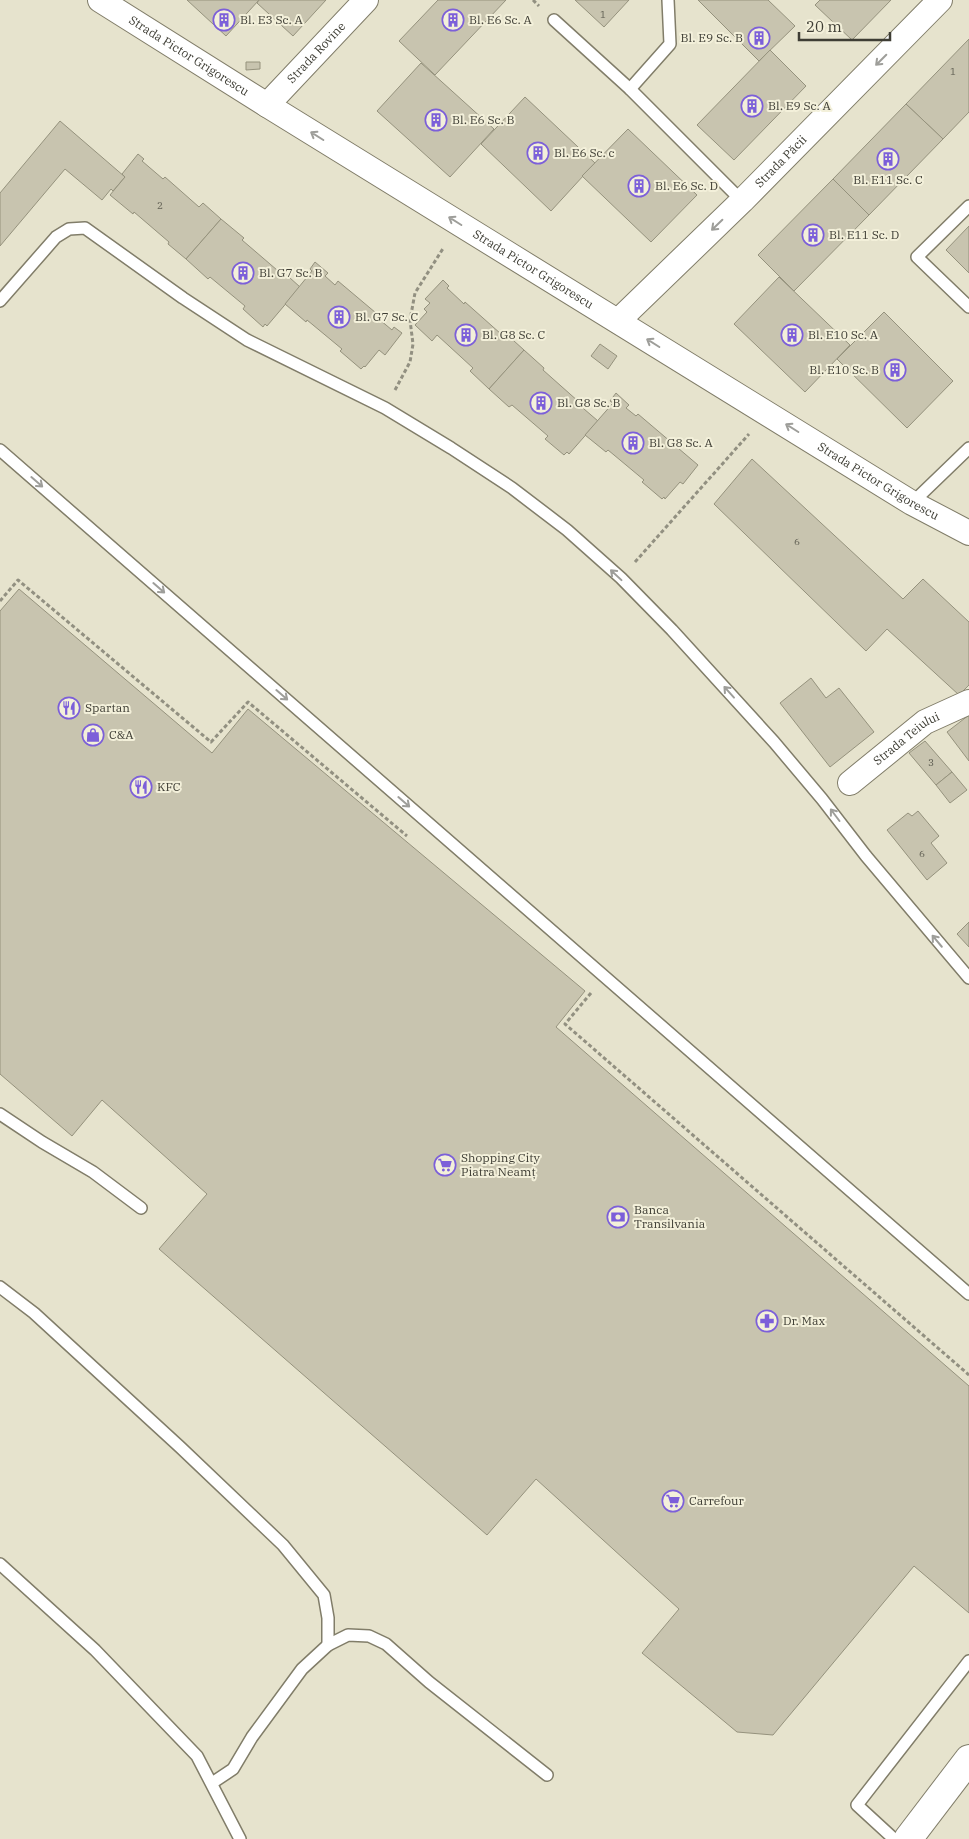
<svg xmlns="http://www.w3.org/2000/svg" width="969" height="1839" viewBox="0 0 969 1839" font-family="'IBM Plex Serif',serif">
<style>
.building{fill:#c8c4af;stroke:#95927d}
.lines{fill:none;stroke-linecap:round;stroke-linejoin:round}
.service-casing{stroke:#817d69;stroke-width:14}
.minor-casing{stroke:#817d69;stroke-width:26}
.secondary-casing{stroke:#817d69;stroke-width:30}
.path{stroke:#929081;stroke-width:3;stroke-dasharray:4 2.5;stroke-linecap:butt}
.service{stroke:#fff;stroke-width:11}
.minor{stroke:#fff;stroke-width:24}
.secondary{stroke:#fff;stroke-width:28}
.oneway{stroke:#9e9e9a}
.labels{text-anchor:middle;stroke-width:4;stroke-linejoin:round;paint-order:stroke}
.number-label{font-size:10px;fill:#605f53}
.poi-label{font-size:12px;fill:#3e3d34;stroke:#f3f0da;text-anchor:start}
.street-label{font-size:12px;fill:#3e3d34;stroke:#f3f0da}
</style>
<rect width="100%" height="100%" fill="#e6e3cd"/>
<g class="building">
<path d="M187 0H259L226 36Z"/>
<path d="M259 0H326L293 36 257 3Z"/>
<path d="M438 0H506L435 75 399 41Z"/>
<path d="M575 0H629L604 27Z"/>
<path d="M698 0H768L795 26 759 61Z"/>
<path d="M820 0H891L852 40 815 5Z"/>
<path d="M969 39V112L943 139 906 104Z"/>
<path d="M770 50 806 86 734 160 697 125Z"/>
<path d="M246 62H260V69L246 70Z"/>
<path d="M421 63 494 129 450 177 377 111Z"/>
<path d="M525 97 595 163 551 211 481 144Z"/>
<path d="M906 104 943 139 869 215 833 179Z"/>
<path d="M60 121 125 177 113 191 111 189 102 200 65 169 0 246V193Z"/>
<path d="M628 129 697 195 651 242 582 176Z"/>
<path d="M138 154 144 159 142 161 163 179 165 177 199 207 203 203 221 219 186 259 168 244 169 242 134 212 133 214 110 195 125 177 122 174Z"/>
<path d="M833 179 869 215 794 291 758 255Z"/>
<path d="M221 219 244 238 242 240 277 270 279 268 300 287 267 326 265 324 263 327 243 309 245 306 210 277 208 279 186 259Z"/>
<path d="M969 226V273L946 250Z"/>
<path d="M315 262 328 273 325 276 335 285 338 281 376 313 374 315 392 330 394 327 402 333 385 355 379 350 365 367 364 366 361 369 340 351 342 349 307 320 306 322 285 304 312 271 310 269Z"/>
<path d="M779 277 850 345 805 392 734 324Z"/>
<path d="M443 280 449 286 447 288 464 304 465 302 501 334 504 332 524 350 489 389 470 371 473 368 437 335 432 341 415 325 427 312 424 309 430 303 425 299Z"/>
<path d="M884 312 953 381 907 428 837 359Z"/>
<path d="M600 344 617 356 608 369 591 356Z"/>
<path d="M524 350 544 368 543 370 579 402 577 403 598 421 569 454 567 452 564 455 545 439 548 436 512 405 509 407 489 389Z"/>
<path d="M616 393 629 405 626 408 636 416 638 414 698 465 683 484 680 482 665 499 664 497 662 499 642 482 644 480 608 450 606 452 585 435 613 403 610 401Z"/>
<path d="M752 459 903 599 923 579 969 622V685L959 695 887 629 866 651 714 504Z"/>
<path d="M19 589 212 753 248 709 585 991 556 1027 969 1386V1613L914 1566 773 1735 737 1732 642 1653 679 1609 536 1479 487 1535 159 1249 207 1194 102 1100 72 1136 0 1074V611Z"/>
<path d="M811 678 826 698 839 688 874 732 830 767 780 703Z"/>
<path d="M969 715V761L947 732Z"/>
<path d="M925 741 952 772 936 785 909 753Z"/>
<path d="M952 772 967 790 950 803 936 785Z"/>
<path d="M918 811 939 836 931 843 947 863 927 880 887 830 908 813 912 816Z"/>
<path d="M969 922V947L957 934Z"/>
</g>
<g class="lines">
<g class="service-casing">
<g id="service">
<path d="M554 20 630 89 742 201"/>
<path d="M630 89 670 44 668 0"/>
<path d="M969 206 917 257 969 307"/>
<path d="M0 301 56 237 69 229 85 228 183 298 247 340 385 408 451 448 512 488 567 530 621 578 672 630 774 742 822 799 866 856 969 978"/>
<path d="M0 450 969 1294"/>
<path d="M912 503 969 448"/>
<path d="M0 1114 42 1142 93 1172 141 1208"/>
<path d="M0 1287 34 1313 180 1447 283 1545 324 1595 328 1618V1645"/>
<path d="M0 1564 95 1650 197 1756 240 1839"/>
<path d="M212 1783 233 1769 252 1737 302 1669 328 1645 348 1635 369 1636 386 1644 429 1682 547 1775"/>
<path d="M894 1839 857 1805 969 1661"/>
</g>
</g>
<g class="minor-casing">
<g id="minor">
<path id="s1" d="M100 0 267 105 912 503 969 533"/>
<path id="s2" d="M267 105 366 0"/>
<path id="s3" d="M618 321 742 201 940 0"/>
<path id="s4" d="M850 783 925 722 969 702"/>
</g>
</g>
<g class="secondary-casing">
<path id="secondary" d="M908 1839 969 1759"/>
</g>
<g class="path">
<path d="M533 0 539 6"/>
<path d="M395 390 410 362 413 344 410 320 415 293 444 247"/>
<path d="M635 562 749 434"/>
<path d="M0 601 18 580 211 742 248 702 407 836"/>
<path d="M591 993 565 1024 969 1375"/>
</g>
<use href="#service" class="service"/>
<use href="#minor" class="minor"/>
<use href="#secondary" class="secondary"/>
</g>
<defs><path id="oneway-shaft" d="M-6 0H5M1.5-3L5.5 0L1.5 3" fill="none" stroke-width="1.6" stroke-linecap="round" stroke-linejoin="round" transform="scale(1.25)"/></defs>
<g class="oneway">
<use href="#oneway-shaft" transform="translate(881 60) rotate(135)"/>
<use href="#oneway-shaft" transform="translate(317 136) rotate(-148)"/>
<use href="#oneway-shaft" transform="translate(455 221) rotate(-148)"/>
<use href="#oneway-shaft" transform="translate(717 225) rotate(136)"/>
<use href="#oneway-shaft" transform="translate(653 343) rotate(-148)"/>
<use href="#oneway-shaft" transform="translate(792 428) rotate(-148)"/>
<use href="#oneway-shaft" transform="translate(37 482) rotate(41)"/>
<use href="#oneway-shaft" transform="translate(616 575) rotate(-137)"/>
<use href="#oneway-shaft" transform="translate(159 588) rotate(41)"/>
<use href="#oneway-shaft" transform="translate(729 692) rotate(-132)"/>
<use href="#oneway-shaft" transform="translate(282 695) rotate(41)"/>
<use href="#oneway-shaft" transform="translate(404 802) rotate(41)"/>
<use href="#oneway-shaft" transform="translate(835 815) rotate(-127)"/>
<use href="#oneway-shaft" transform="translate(937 941) rotate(-130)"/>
</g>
<defs>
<g id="building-ring" transform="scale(1.125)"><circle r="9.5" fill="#f3f0da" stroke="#7c5fd9" stroke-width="1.5"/><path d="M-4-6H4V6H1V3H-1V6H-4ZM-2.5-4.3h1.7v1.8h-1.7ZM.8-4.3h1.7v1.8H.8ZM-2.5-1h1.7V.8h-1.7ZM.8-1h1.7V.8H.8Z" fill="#7c5fd9"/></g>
<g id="restaurant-ring" transform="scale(1.125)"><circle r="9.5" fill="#f3f0da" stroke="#7c5fd9" stroke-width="1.5"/><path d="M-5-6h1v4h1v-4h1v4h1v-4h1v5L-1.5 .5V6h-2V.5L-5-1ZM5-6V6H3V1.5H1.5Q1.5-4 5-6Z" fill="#7c5fd9"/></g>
<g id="shop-ring" transform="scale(1.125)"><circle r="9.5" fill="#f3f0da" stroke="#7c5fd9" stroke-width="1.5"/><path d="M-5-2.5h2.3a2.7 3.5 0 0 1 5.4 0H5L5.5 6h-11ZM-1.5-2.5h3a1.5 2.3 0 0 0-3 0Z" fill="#7c5fd9"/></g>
<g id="supermarket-ring" transform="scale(1.125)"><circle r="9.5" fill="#f3f0da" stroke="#7c5fd9" stroke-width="1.5"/><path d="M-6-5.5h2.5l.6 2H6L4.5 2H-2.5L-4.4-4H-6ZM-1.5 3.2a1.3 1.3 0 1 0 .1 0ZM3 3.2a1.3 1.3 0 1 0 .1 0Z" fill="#7c5fd9"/></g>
<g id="bank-ring" transform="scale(1.125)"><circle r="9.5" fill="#f3f0da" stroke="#7c5fd9" stroke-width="1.5"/><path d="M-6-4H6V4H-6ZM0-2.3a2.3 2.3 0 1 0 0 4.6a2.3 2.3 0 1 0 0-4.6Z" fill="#7c5fd9"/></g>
<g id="pharmacy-ring" transform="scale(1.125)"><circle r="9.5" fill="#f3f0da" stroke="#7c5fd9" stroke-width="1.5"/><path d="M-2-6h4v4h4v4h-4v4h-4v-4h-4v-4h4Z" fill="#7c5fd9"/></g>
</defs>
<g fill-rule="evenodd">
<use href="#building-ring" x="224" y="20"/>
<use href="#building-ring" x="453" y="20"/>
<use href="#building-ring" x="759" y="38"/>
<use href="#building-ring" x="752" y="106"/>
<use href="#building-ring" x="436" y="120"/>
<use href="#building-ring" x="538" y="153"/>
<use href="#building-ring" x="888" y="159"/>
<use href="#building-ring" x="639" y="186"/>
<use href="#building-ring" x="813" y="235"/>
<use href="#building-ring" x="243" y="273"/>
<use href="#building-ring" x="339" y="317"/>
<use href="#building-ring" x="466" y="335"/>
<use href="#building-ring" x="792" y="335"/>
<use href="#building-ring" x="895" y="370"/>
<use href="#building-ring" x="541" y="403"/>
<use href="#building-ring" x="633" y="443"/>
<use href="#restaurant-ring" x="69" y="708"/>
<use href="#shop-ring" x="93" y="735"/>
<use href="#restaurant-ring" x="141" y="787"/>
<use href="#supermarket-ring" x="445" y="1165"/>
<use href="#bank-ring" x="618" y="1217"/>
<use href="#pharmacy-ring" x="767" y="1321"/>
<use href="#supermarket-ring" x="673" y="1501"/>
</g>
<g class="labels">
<g class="number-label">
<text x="603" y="18">1</text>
<text x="953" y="75">1</text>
<text x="160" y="209">2</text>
<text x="797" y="545">6</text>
<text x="931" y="766">3</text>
<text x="922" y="857">6</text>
</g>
<g class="poi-label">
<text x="240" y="24">Bl. E3 Sc. A</text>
<text x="469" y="24">Bl. E6 Sc. A</text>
<text x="743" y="42" text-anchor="end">Bl. E9 Sc. B</text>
<text x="768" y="110">Bl. E9 Sc. A</text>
<text x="452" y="124">Bl. E6 Sc. B</text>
<text x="554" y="157">Bl. E6 Sc. c</text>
<text x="888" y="184" text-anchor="middle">Bl. E11 Sc. C</text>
<text x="655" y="190">Bl. E6 Sc. D</text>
<text x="829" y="239">Bl. E11 Sc. D</text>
<text x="259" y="277">Bl. G7 Sc. B</text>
<text x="355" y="321">Bl. G7 Sc. C</text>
<text x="482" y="339">Bl. G8 Sc. C</text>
<text x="808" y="339">Bl. E10 Sc. A</text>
<text x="879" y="374" text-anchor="end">Bl. E10 Sc. B</text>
<text x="557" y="407">Bl. G8 Sc. B</text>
<text x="649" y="447">Bl. G8 Sc. A</text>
<text x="85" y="712">Spartan</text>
<text x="109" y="739">C&amp;A</text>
<text x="157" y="791">KFC</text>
<text x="461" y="1162">Shopping City<tspan x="461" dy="14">Piatra Neamț</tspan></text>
<text x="634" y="1214">Banca<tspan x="634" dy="14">Transilvania</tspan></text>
<text x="783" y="1325">Dr. Max</text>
<text x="689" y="1505">Carrefour</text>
</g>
<g class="street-label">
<text dy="4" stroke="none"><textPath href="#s2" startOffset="72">Strada Rovine</textPath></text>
<text dy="4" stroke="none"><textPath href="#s1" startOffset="105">Strada Pictor Grigorescu</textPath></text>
<text dy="4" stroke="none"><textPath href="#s3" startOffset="228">Strada Păcii</textPath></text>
<text dy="4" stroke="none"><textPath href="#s1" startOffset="510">Strada Pictor Grigorescu</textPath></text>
<text dy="4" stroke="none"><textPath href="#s1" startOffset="915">Strada Pictor Grigorescu</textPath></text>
<text dy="4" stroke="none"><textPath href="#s4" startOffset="72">Strada Teiului</textPath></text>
</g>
</g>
<path d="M799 32v8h91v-8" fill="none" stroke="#3e3d34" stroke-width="2.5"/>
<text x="806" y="32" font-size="15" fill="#3e3d34" stroke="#f3f0da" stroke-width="4" paint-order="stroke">20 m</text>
</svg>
